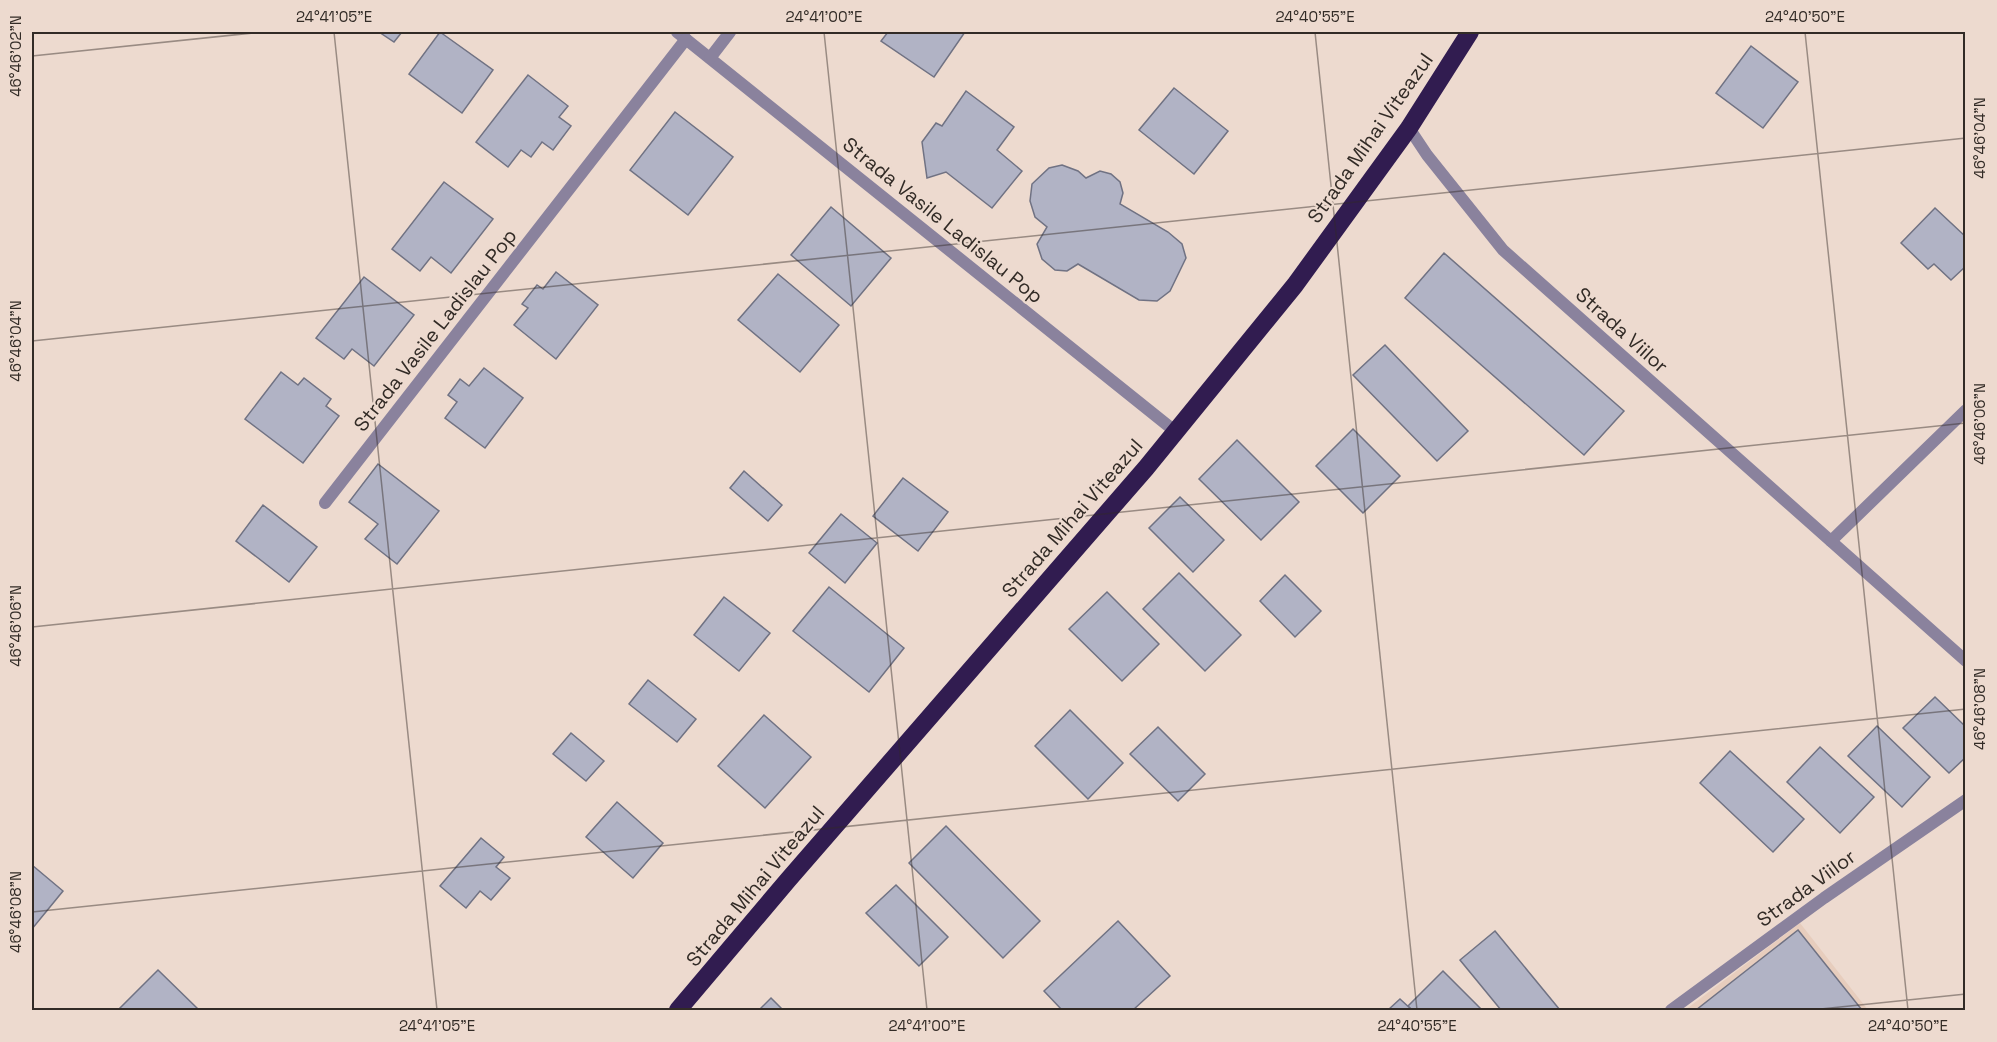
<svg xmlns="http://www.w3.org/2000/svg" width="1997" height="1042" viewBox="0 0 1997 1042" font-family="'Space Grotesk',sans-serif">
<style>
.built{fill:#e7cdbd}
.building{fill:#b1b3c5;stroke:#707283;stroke-width:1.5}
.lines{fill:none;stroke-linecap:round;stroke-linejoin:round}
.street{stroke:#8a829d;stroke-width:12}
.highway{stroke:#311c50;stroke-width:18}
.ticks{fill:none;stroke:#322b26;stroke-width:1.5;stroke-opacity:0.45}
.labels{text-anchor:middle;stroke-width:4.5;stroke-linejoin:round;paint-order:stroke}
.street-label{font-size:20px;fill:#322b26;stroke:#eddacf}
.neatline{fill:none;stroke:#322b26;stroke-width:2}
.ticks-label{font-size:15px;text-anchor:middle;fill:#322b26}
</style>
<rect width="100%" height="100%" fill="#eddacf"/>
<path class="built" d="M1800 923 1868 1010H1685Z"/>
<g class="building">
<path d="M379 32H402L394 42Z"/>
<path d="M440 32 493 70 462 113 409 74Z"/>
<path d="M888 32H965L934 77 881 41Z"/>
<path d="M1751 46 1798 82 1763 128 1716 93Z"/>
<path d="M528 75 568 106 559 117 571 126 553 150 542 142 531 157 521 150 508 167 476 142Z"/>
<path d="M1174 88 1228 131 1194 174 1139 130Z"/>
<path d="M966 91 1014 127 997 150 1022 171 992 208 946 172 927 178 922 142 936 123 942 126Z"/>
<path d="M675 112 733 157 688 215 630 170Z"/>
<path d="M1062 165 1078 171 1086 178 1100 171 1111 174 1120 182 1123 193 1120 204 1168 232 1182 244 1186 258 1170 291 1157 301 1139 300 1078 264 1067 271 1055 270 1042 259 1037 244 1047 227 1035 217 1030 201 1032 184 1049 168Z"/>
<path d="M444 182 493 219 451 273 431 257 420 271 392 249Z"/>
<path d="M831 207 891 258 851 306 791 255Z"/>
<path d="M1935 208 1966 237V266L1951 280 1934 264 1928 269 1901 243Z"/>
<path d="M1444 253 1624 411 1584 455 1405 298Z"/>
<path d="M556 272 598 305 556 359 514 325 528 308 522 304 537 285 543 289Z"/>
<path d="M778 274 839 325 800 372 738 320Z"/>
<path d="M364 277 414 315 374 366 352 349 344 359 316 338Z"/>
<path d="M1385 345 1468 431 1437 461 1353 375Z"/>
<path d="M484 368 523 398 485 448 445 418 457 402 448 395 460 379 469 386Z"/>
<path d="M281 372 298 385 304 378 331 399 326 406 339 416 303 463 245 419Z"/>
<path d="M1353 429 1400 476 1363 513 1316 466Z"/>
<path d="M1237 440 1299 502 1261 540 1199 479Z"/>
<path d="M378 464 439 511 397 564 365 539 378 524 349 502Z"/>
<path d="M744 471 782 505 768 521 730 488Z"/>
<path d="M903 478 948 512 918 551 873 516Z"/>
<path d="M1180 497 1224 540 1193 572 1149 528Z"/>
<path d="M263 505 317 547 289 582 236 541Z"/>
<path d="M841 514 877 543 845 583 809 553Z"/>
<path d="M1179 573 1241 635 1205 671 1143 609Z"/>
<path d="M1285 575 1321 611 1295 637 1260 601Z"/>
<path d="M829 587 904 648 869 692 793 631Z"/>
<path d="M1107 592 1159 644 1122 681 1069 629Z"/>
<path d="M724 597 770 633 739 671 694 635Z"/>
<path d="M648 680 696 719 677 742 629 704Z"/>
<path d="M1935 697 1966 727V757L1949 773 1903 728Z"/>
<path d="M1070 710 1123 763 1088 799 1035 746Z"/>
<path d="M764 715 811 757 765 808 718 766Z"/>
<path d="M1877 726 1930 777 1902 807 1848 756Z"/>
<path d="M1158 727 1205 774 1178 801 1130 754Z"/>
<path d="M571 733 604 761 586 781 553 754Z"/>
<path d="M1820 747 1874 797 1840 833 1787 782Z"/>
<path d="M1730 751 1804 819 1773 852 1700 783Z"/>
<path d="M617 802 663 843 633 878 586 837Z"/>
<path d="M946 826 1040 921 1003 958 909 863Z"/>
<path d="M481 838 504 857 496 867 510 878 491 900 480 891 466 908 440 886Z"/>
<path d="M32 865 63 891 32 929Z"/>
<path d="M896 885 948 937 919 966 866 913Z"/>
<path d="M1118 921 1170 976 1133 1010H1062L1044 991Z"/>
<path d="M1798 930 1862 1010H1696Z"/>
<path d="M1495 931 1560 1010H1501L1460 960Z"/>
<path d="M158 970 199 1010H118Z"/>
<path d="M1443 971 1482 1010H1412L1408 1006Z"/>
<path d="M771 998 783 1010H759Z"/>
<path d="M1400 999 1412 1010H1388Z"/>
</g>
<g class="lines">
<g class="street">
<path d="M677 32 1176 432"/>
<path d="M710 58 730 32"/>
<path d="M1409 128 1427 155 1503 250 1966 661"/>
<path d="M325 503 686 39"/>
<path d="M1831 541 1966 410"/>
<path d="M1671 1010 1824 898 1966 800"/>
</g>
<path class="highway" d="M678 1010 788 880 1146 468 1295 285 1409 128 1470 32"/>
</g>
<path class="ticks" d="M334 32 437 1010M824 32 927 1010M1315 32 1417 1010M1805 32 1908 1010M32 56 262 32M32 341 1966 138M32 627 1966 423M32 912 1966 709M1811 1010 1966 994"/>
<g class="labels">
<g class="street-label">
<text transform="translate(1370 138) rotate(-55)" y="7">Strada Mihai Viteazul</text>
<text transform="translate(943 220) rotate(39)" y="7">Strada Vasile Ladislau Pop</text>
<text transform="translate(435 330) rotate(-52)" y="7">Strada Vasile Ladislau Pop</text>
<text transform="translate(1622 330) rotate(42)" y="7">Strada Viilor</text>
<text transform="translate(1072 518) rotate(-49)" y="7">Strada Mihai Viteazul</text>
<text transform="translate(755 886) rotate(-50)" y="7">Strada Mihai Viteazul</text>
<text transform="translate(1806 888) rotate(-36)" y="7">Strada Viilor</text>
</g>
</g>
<rect width="1997" height="1042" fill="none" stroke="#eddacf" stroke-width="66"/>
<rect x="33" y="33" width="1931" height="976" class="neatline"/>
<g class="ticks-label">
<text x="334" y="22">24°41'05"E</text>
<text x="824" y="22">24°41'00"E</text>
<text x="1315" y="22">24°40'55"E</text>
<text x="1805" y="22">24°40'50"E</text>
<text transform="translate(16 56) rotate(-90)" y="5">46°46'02"N</text>
<text transform="translate(1980 138) rotate(-90)" y="5">46°46'04"N</text>
<text transform="translate(16 341) rotate(-90)" y="5">46°46'04"N</text>
<text transform="translate(1980 424) rotate(-90)" y="5">46°46'06"N</text>
<text transform="translate(16 626) rotate(-90)" y="5">46°46'06"N</text>
<text transform="translate(1980 709) rotate(-90)" y="5">46°46'08"N</text>
<text transform="translate(16 912) rotate(-90)" y="5">46°46'08"N</text>
<text x="437" y="1031">24°41'05"E</text>
<text x="927" y="1031">24°41'00"E</text>
<text x="1417" y="1031">24°40'55"E</text>
<text x="1908" y="1031">24°40'50"E</text>
</g>
</svg>
